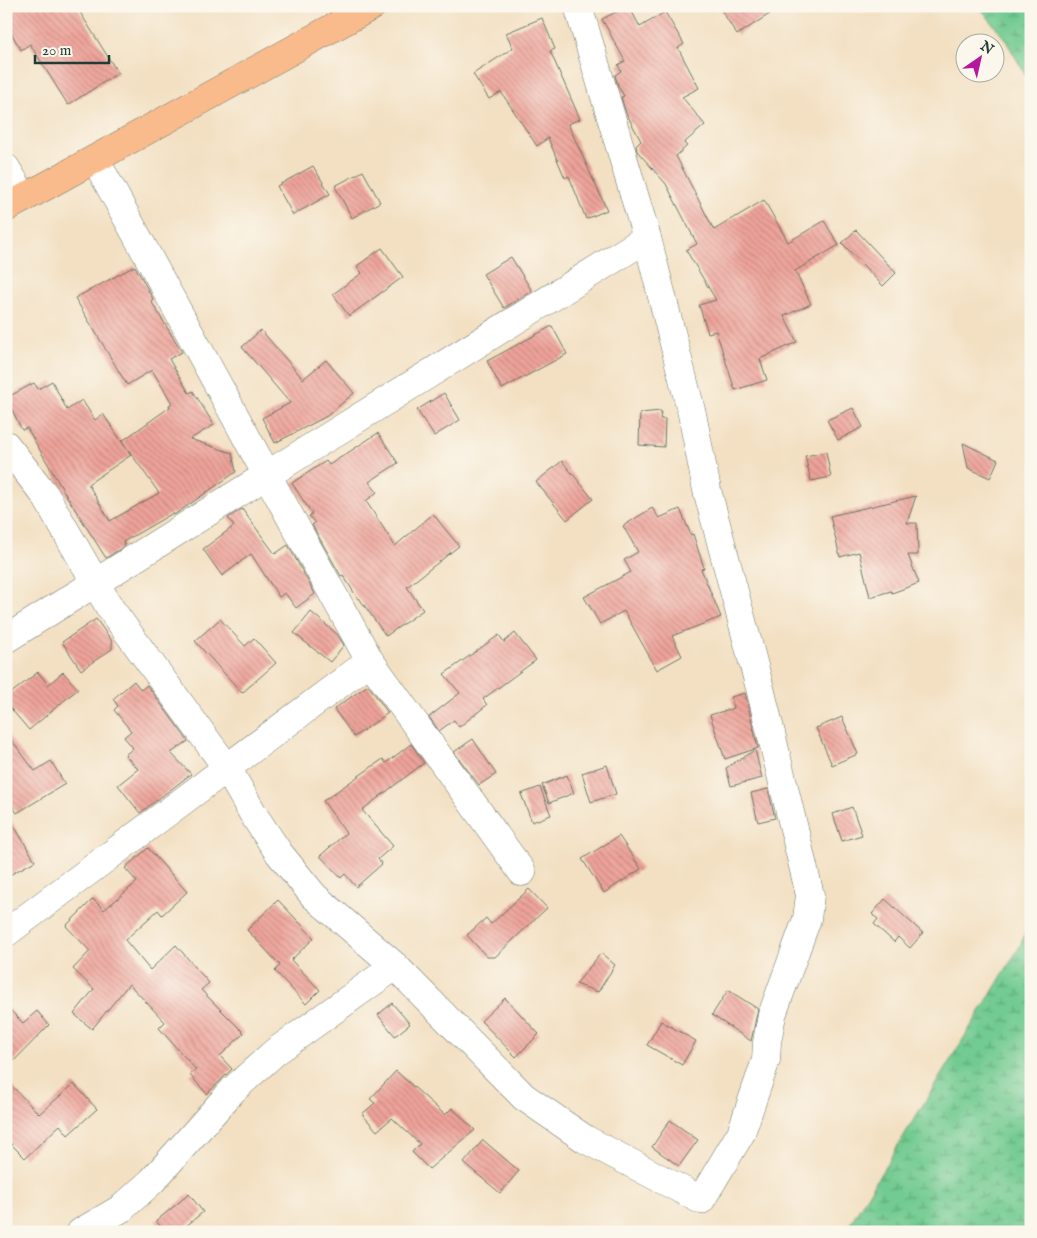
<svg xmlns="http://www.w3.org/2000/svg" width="1037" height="1238" viewBox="0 0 1037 1238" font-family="'IM FELL English',serif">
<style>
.wetland{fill:url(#wetland-marsh);stroke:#488462}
.building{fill:url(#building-back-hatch)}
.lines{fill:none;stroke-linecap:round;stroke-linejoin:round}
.street-casing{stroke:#697666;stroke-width:29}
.highway-casing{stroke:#697666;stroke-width:29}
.street{stroke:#fff;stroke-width:28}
.highway{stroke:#fabb8c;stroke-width:28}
</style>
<defs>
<pattern id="wetland-marsh" width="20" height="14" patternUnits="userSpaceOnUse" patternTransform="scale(1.25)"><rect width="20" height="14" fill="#72cb91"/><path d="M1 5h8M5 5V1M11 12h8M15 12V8" fill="none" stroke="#5da677"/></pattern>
<pattern id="building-back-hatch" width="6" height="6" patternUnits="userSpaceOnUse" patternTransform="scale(1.25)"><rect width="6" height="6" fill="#efa39a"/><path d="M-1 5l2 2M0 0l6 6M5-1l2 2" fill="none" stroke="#c1867e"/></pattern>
</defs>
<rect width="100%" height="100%" fill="#fbf7ec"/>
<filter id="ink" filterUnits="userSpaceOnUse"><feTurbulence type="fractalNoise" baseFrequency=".02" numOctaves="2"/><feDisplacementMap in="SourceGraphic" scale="10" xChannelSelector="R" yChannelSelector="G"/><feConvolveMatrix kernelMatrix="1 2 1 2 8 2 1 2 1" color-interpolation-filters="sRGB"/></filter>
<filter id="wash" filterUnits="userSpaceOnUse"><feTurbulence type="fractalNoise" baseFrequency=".0096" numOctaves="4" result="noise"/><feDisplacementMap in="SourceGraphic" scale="20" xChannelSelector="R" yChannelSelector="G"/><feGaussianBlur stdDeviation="1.12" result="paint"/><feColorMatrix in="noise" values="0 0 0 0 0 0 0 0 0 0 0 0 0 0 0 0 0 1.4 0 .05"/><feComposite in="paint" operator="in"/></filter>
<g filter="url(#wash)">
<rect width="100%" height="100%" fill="#f3e0c3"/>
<g class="wetland">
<path d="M979 6H1031V84L1005 39Z"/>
<path d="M1031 920V1232H845L1019 948Z"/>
</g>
<g id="blocks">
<g class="building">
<path d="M6 6H76L118 73 68 105 30 44 21 50 6 24Z"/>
<path d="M628 6H629L640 27 665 12 684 44 678 48 699 88 682 97 705 125 684 143 687 146 676 156 714 230 764 200 788 242 824 221 839 245 795 271 811 304 784 316 797 342 760 359 767 380 735 390 716 331 708 333 699 305 716 300 686 250 697 244 666 184 637 151 636 146 641 141 626 113 621 97 624 96 618 86 615 75 621 71 618 65 625 61 602 19Z"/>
<path d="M719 6H782L737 35Z"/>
<path d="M542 18 555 49 550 51 580 119 568 124 607 210 586 219 569 176 565 178 548 138 537 146 501 92 489 99 473 74 513 48 506 33Z"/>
<path d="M313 166 330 194 293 215 277 186Z"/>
<path d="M363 171 380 202 352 218 335 186Z"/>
<path d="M856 230 896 273 883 286 842 243Z"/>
<path d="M382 248 403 277 349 316 333 294 362 273 357 266Z"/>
<path d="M511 257 532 291 504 308 483 274Z"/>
<path d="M135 266 153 299 151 301 182 352 169 359 189 393 193 391 214 425 190 439 232 453 236 472 174 515 173 513 123 542 125 546 106 558 66 495 27 428 22 430 6 398 34 383 38 389 52 381 67 410 82 400 95 420 103 414 131 455 88 484 110 521 159 493 122 441 170 407 169 405 172 403 152 370 127 385 75 298Z"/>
<path d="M552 326 567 354 502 389 487 361Z"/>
<path d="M261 330 303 379 326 360 354 393 327 416 275 443 262 418 290 403 242 347Z"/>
<path d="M444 393 460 420 434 436 417 410Z"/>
<path d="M853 408 863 427 838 440 827 420Z"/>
<path d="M661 411 660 419H665L664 447 639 445 640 413Z"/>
<path d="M378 433 398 463 369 482 377 492 366 501 395 546 433 514 459 546 407 587 423 610 386 636 359 598 358 599 343 575 341 576 312 525 315 523 309 516 312 514 292 483 326 461 329 465Z"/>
<path d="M963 443 998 460 990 478 968 468Z"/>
<path d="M826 452 831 477 811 481 805 456Z"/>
<path d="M562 461 593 499 567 520 536 482Z"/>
<path d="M916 496 907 523H917L918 555H908L919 583 892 593 891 591 870 597 859 552 840 557 830 516Z"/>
<path d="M652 508 659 518 680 509 691 535 693 534 704 568 701 569 721 617 672 636 682 656 657 670 624 611 600 624 584 597 631 572 624 560 638 552 623 526Z"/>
<path d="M242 509 275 554 288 545 315 594 296 608 285 593 279 597 251 554 222 576 203 549 234 526 228 518Z"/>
<path d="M311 612 337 634 344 645 330 662 294 633Z"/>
<path d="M96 619 112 641V649L81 670 62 642Z"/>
<path d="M220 619 245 646 254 638 276 663 242 693 195 641Z"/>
<path d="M515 633 536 660 483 699 487 705 459 727 454 720 439 731 429 717 460 693 444 674 499 635 504 642Z"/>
<path d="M38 672 48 685 63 672 78 689 29 730 6 703V697Z"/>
<path d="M134 681 141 690 147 685 188 741 171 753 191 774 140 813 118 785 138 769 125 755 133 748 124 737 131 731 114 710 118 706 113 699Z"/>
<path d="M368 685 388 713 354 737 334 709Z"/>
<path d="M745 693 758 748 725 759 710 715 734 708 731 697Z"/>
<path d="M842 717 858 754 832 765 816 728Z"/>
<path d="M6 733 35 771 51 761 65 784 17 813 6 796Z"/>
<path d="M473 739 496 774 479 785 454 752Z"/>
<path d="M411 744 424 763 362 810 393 846 378 859 382 864 356 887 345 874 341 878 320 856 346 833 323 801 383 759 386 763Z"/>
<path d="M755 750 762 778 731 786 726 768Z"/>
<path d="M607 765 616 794 591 802 582 773Z"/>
<path d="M567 775 574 793 549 803 542 785Z"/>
<path d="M540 787 551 815 532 822 521 794Z"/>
<path d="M768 789 775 818 758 822 751 793Z"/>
<path d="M852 807 862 835 842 841 833 814Z"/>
<path d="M6 812 35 861 6 877Z"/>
<path d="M619 836 641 869 604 893 582 859Z"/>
<path d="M148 848 187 892 162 915 158 910 125 940 150 970 176 945 209 983 201 990 244 1033 220 1056 232 1069 207 1094 190 1075 196 1070 159 1028 165 1022 129 984 92 1029 74 1014 94 989 73 969 90 951 66 926 93 899 104 910 137 882 125 868Z"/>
<path d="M529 889 547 908 495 957H487L467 935 486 918 491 924Z"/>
<path d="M885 899 923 933 910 948 898 937 894 942 874 924 878 919 872 914Z"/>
<path d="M278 900 314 938 291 960 320 990 306 1004 275 971 280 965 247 930Z"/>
<path d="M601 953 615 965 598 992 576 984Z"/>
<path d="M728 990 758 1009 751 1041 712 1015Z"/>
<path d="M505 998 539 1034 516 1057 481 1021Z"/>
<path d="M392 1003 410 1024 395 1036 378 1015Z"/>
<path d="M6 1006 23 1023 37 1011 49 1025 6 1069Z"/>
<path d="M661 1021 696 1041 682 1065 647 1045Z"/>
<path d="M396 1071 445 1115 452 1108 475 1130 429 1169 412 1152 420 1144 392 1118 377 1131 362 1114 375 1103 370 1099Z"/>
<path d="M6 1080 39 1114 74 1084 97 1109 68 1135 60 1125 25 1158 6 1139Z"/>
<path d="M670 1120 698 1140 679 1166 652 1147Z"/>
<path d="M483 1140 519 1171 500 1193 464 1163Z"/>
<path d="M189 1194 203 1212 179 1232H166L156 1221Z"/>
</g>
</g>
</g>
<g filter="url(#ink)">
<use href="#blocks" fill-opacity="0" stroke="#697666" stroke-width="1"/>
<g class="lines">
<g class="street-casing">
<g id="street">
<path d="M95 159 267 475 647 238"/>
<path d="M6 168 24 198"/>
<path d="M6 445 45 495 110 608 227 768 255 817 279 853 314 896 395 966 524 1097 585 1139 701 1200 741 1133 766 1060 767 1042 772 1015 807 919 810 895 761 692 707 490 692 414 647 238 578 6"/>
<path d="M6 639 267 475 370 661 522 872"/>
<path d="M6 933 370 661"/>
<path d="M81 1232 122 1208 152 1181 233 1090 275 1052 395 966"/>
</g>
</g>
<g class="highway-casing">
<path id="highway" d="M6 208 372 6"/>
</g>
<use href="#street" class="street"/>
<use href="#highway" class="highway"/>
</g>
</g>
<rect width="1037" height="1238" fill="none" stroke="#fbf7ec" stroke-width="25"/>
<g transform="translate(980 58) rotate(34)"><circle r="24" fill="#fbf7ec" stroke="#a3ada2"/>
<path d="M0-4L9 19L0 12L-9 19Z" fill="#b5179e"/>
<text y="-8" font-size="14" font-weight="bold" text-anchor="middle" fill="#1f3d34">N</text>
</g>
<path d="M35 55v8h74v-8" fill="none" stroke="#1f3d34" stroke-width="2.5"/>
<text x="42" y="55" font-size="15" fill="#1f3d34" stroke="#fbf7ec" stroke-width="4" paint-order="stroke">20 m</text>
</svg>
